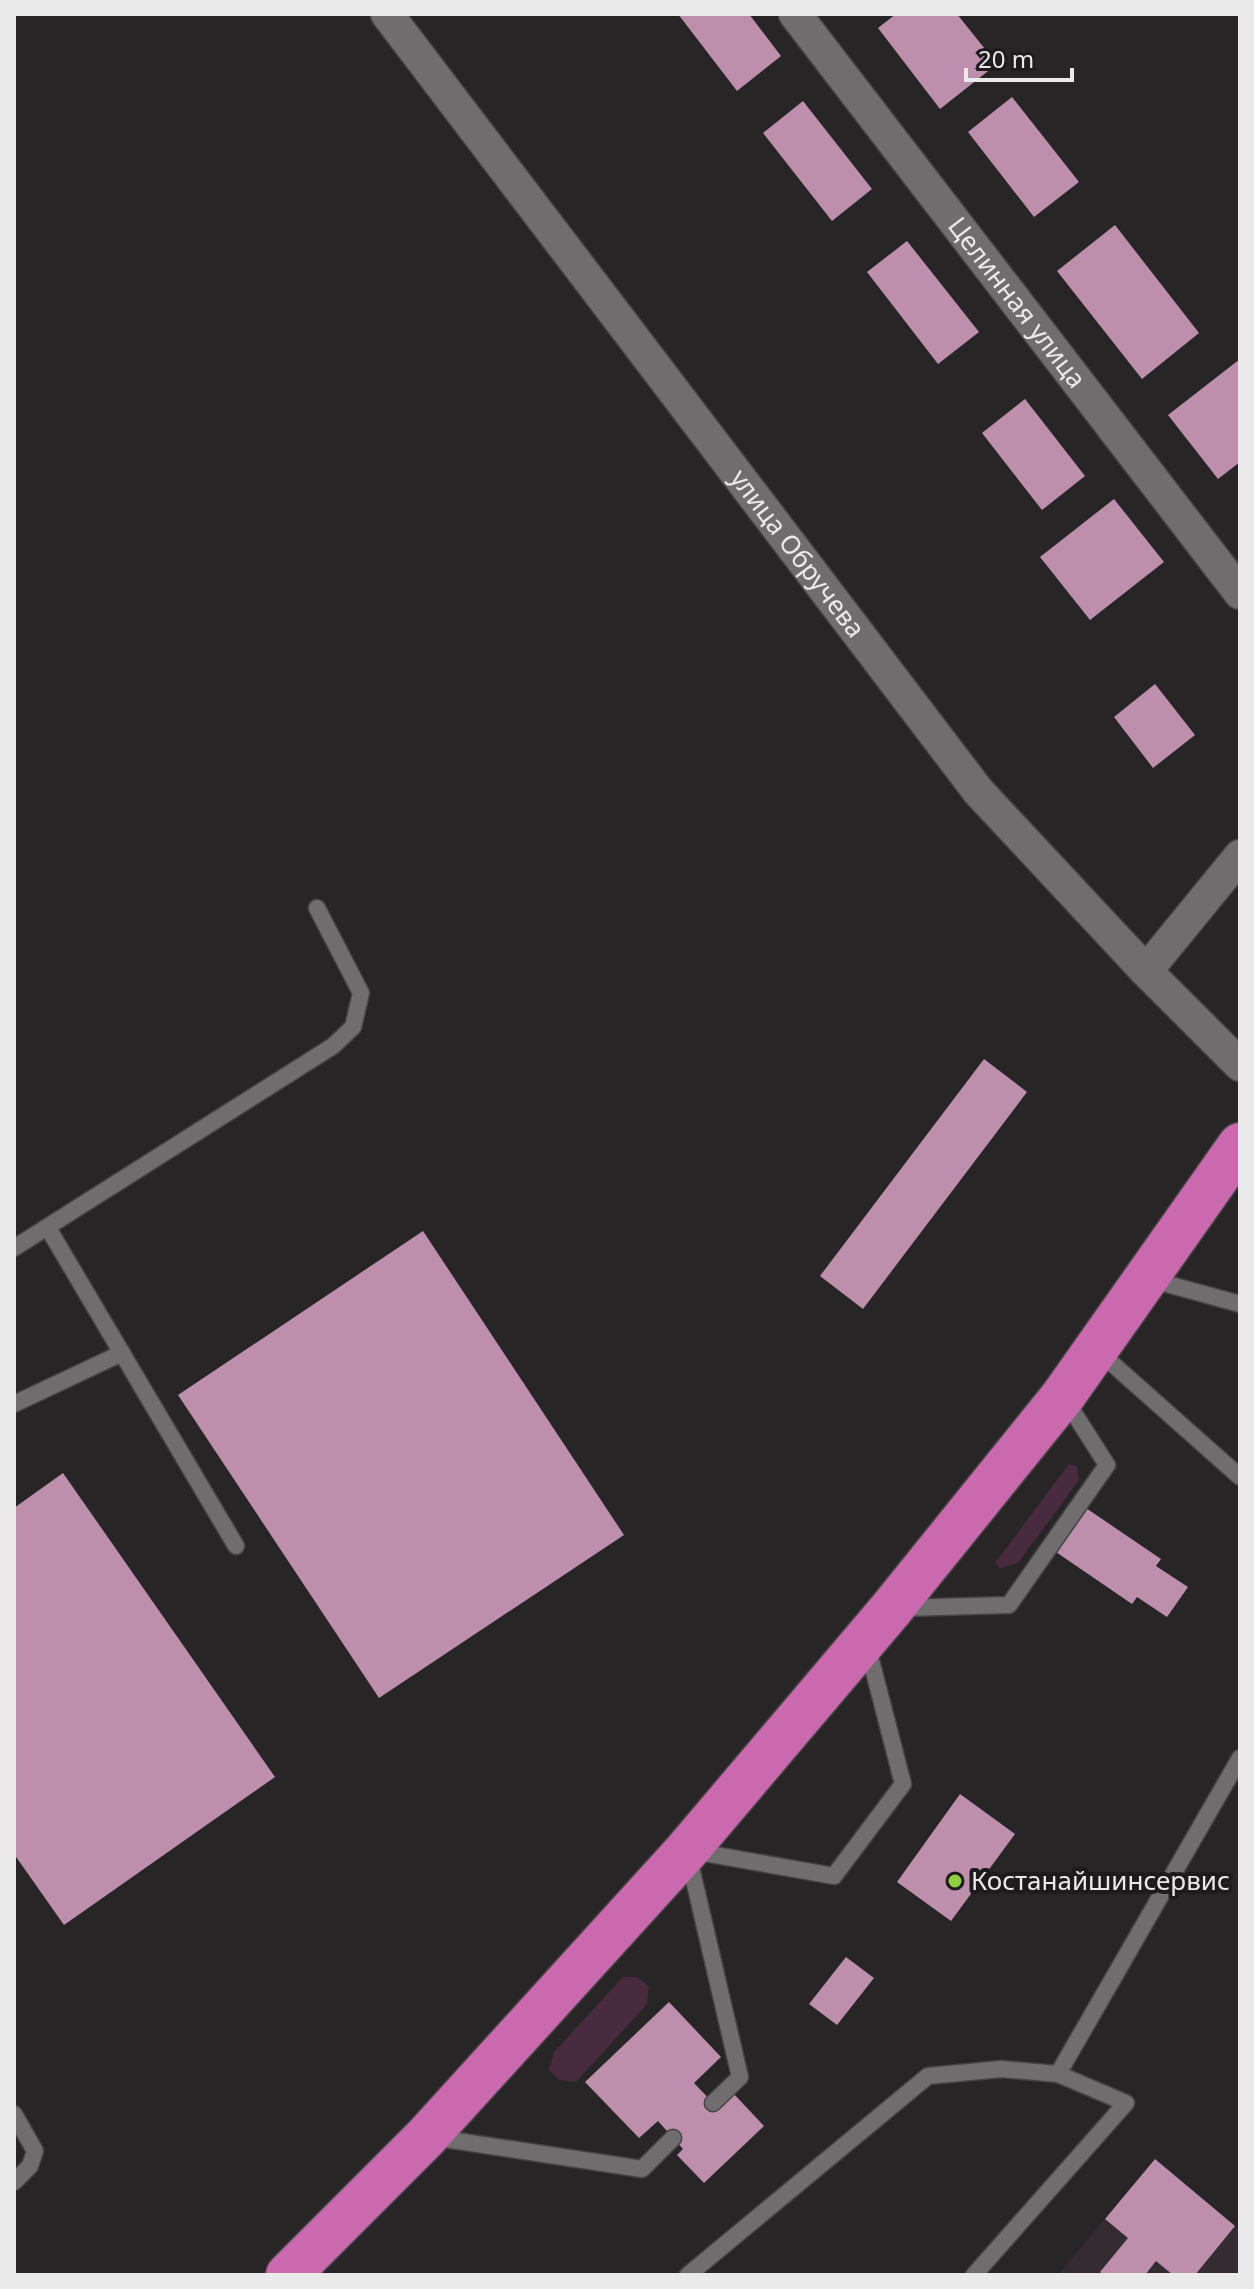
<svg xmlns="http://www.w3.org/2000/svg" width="1254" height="2289" viewBox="0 0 1254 2289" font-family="'Noto Sans',sans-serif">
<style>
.built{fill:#342c31}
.green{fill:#492b3f}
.building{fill:#bd8fac}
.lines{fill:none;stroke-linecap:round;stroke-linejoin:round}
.service-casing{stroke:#454344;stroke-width:19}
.minor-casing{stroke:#454344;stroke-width:35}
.trunk-casing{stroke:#454344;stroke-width:47}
.service{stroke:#706d6f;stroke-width:16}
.minor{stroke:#706d6f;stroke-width:32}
.trunk{stroke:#ca69ae;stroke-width:44}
.poi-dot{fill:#90cd41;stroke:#1e1b1d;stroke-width:3}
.labels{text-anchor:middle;stroke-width:8;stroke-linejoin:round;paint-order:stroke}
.street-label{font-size:26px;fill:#ebeaeb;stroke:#1e1b1d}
.poi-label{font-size:26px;fill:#ebeaeb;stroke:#1e1b1d;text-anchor:start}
</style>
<rect width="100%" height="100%" fill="#272526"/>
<path class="built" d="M1155 2159 1240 2230V2275H1058Z"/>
<g class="green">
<path d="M1069 1464 1077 1466 1079 1480 1018 1563 1000 1568 995 1563Z"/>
<path d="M623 1977H637L649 1987 647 2004 576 2082 559 2080 549 2070 554 2052Z"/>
</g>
<g class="building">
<path d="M678 14H749L781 56 737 91Z"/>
<path d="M896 14H957L997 64 940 109 878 28Z"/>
<path d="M1012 97 1079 182 1034 217 968 132Z"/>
<path d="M803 101 872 189 832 221 763 133Z"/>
<path d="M1115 225 1199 333 1142 379 1057 271Z"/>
<path d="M907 241 979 332 938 364 867 272Z"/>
<path d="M1240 359V462L1218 479 1168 415Z"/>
<path d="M1025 399 1085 476 1042 510 982 433Z"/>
<path d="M1114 499 1164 562 1090 620 1040 557Z"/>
<path d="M1155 684 1195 735 1153 768 1114 717Z"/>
<path d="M984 1059 1027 1092 863 1309 820 1276Z"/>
<path d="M423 1231 624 1535 379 1698 178 1395Z"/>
<path d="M63 1473 275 1777 64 1925 14 1854V1508Z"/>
<path d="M1083 1506 1161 1559 1156 1566 1188 1587 1167 1617 1137 1597 1132 1604 1053 1550Z"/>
<path d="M960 1794 1015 1834 951 1921 897 1882Z"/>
<path d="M846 1957 874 1978 837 2025 809 2004Z"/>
<path d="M669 2002 721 2057 694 2083 718 2108 733 2093 764 2126 704 2183 677 2155 683 2149 658 2121 639 2138 585 2082Z"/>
<path d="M1155 2159 1235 2226 1195 2275H1173L1156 2261 1145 2275H1103L1100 2272 1128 2238 1105 2219Z"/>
</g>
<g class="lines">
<g class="service-casing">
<g id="service">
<path d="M48 1228 236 1546"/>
<path d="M14 1248 333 1046 353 1027 361 993 317 908"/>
<path d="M1149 1279 1240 1304"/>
<path d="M1098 1351 1240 1477"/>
<path d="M14 1404 122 1353"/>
<path d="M902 1608 1009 1605 1107 1465 1065 1399"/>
<path d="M1058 2074 1240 1758"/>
<path d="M713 2103 740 2077 687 1850 834 1876 903 1784 867 1645"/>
<path d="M14 2114 35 2151 30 2166 14 2182"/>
<path d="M431 2137 642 2169 673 2138"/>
<path d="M688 2275 928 2076 1001 2069 1058 2074 1126 2103 974 2275"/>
</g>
</g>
<g class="minor-casing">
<g id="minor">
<path id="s1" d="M387 14 978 791 1146 971 1240 1065"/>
<path id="s2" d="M795 14 1240 593"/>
<path d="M1146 971 1240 856"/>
</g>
</g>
<g class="trunk-casing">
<path id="trunk" d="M288 2275 426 2137 687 1850 892 1608 1063 1396 1240 1145"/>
</g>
<use href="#service" class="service"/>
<use href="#minor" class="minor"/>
<use href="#trunk" class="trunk"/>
</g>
<circle class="poi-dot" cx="955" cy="1881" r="8"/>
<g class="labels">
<g class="street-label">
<text dy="9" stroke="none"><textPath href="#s2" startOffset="364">Целинная улица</textPath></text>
<text dy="9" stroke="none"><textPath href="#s1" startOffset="678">улица Обручева</textPath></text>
</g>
<g class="poi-label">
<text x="971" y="1890">Костанайшинсервис</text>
</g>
</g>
<rect width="1254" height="2289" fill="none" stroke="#ebeaeb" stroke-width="32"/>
<path d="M966 68v12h106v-12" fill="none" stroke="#ebeaeb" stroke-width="4"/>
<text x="978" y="68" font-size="24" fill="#ebeaeb" stroke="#1e1b1d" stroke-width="6" paint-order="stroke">20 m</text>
</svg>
